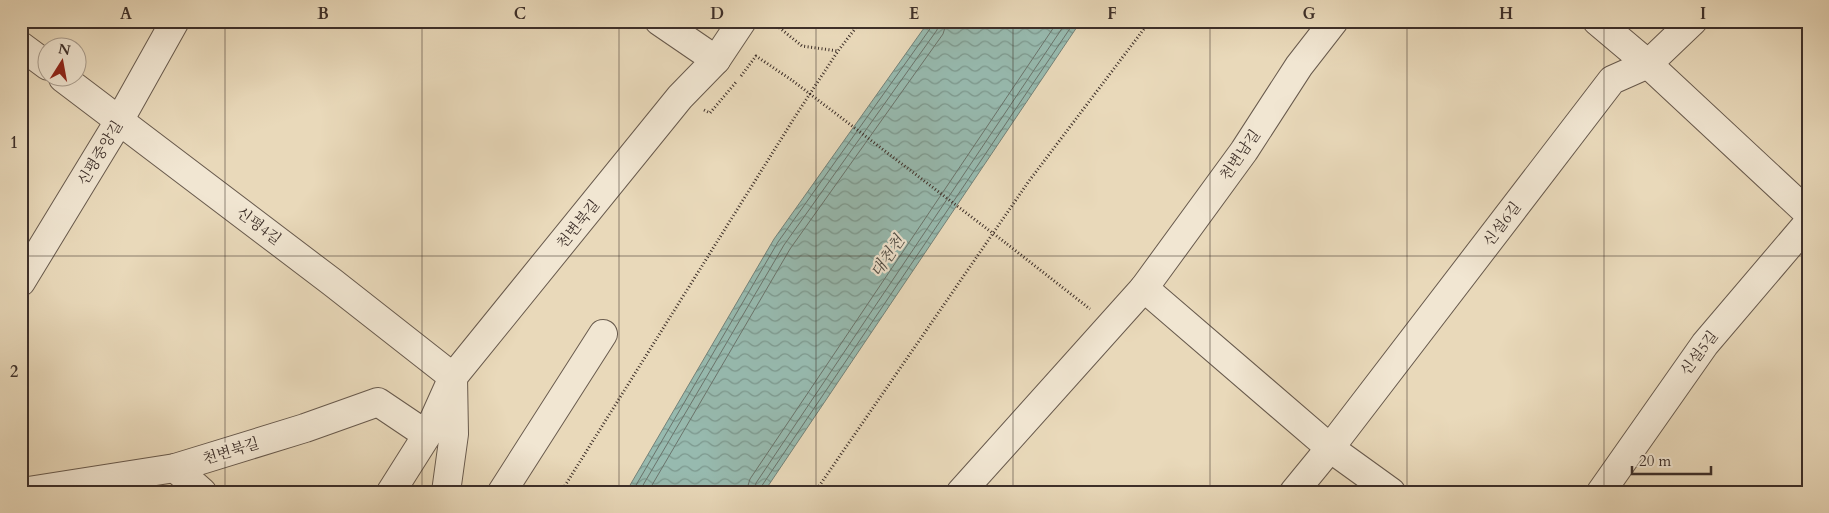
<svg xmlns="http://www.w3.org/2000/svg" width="1829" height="513" viewBox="0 0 1829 513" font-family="Cardo,'Noto Serif KR',serif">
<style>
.water{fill:url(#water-waves);stroke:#738279}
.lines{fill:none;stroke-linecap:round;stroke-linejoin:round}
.shore{stroke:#6a746c;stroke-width:1}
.minor-casing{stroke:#685a4d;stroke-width:30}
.path{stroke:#3d2f29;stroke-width:3;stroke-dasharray:1 2.5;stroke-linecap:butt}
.minor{stroke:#f1e6d2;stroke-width:28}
.path-bridge{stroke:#3d2f29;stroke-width:3;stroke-dasharray:1 2.5;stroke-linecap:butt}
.grid{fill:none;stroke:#3d2f29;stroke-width:1;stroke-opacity:0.55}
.labels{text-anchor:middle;stroke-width:4.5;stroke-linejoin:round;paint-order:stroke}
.street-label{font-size:15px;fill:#3d2f29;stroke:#f1e6d2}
.water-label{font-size:16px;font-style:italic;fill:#4f4b44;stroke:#f1e6d2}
.neatline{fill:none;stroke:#3d2f29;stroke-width:2}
.grid-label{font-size:16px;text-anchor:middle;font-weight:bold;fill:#3d2f29}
</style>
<defs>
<pattern id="water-waves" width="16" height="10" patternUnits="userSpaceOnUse" patternTransform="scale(1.25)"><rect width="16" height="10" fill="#97baaf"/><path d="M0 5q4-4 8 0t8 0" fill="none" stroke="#7c988e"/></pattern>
</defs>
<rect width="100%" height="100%" fill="#e9d9ba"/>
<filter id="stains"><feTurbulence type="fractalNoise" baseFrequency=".004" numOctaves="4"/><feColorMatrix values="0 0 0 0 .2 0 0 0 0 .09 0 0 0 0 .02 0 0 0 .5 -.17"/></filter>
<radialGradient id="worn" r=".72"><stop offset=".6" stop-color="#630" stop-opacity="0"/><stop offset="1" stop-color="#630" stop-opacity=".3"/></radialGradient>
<path class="water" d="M929 21H1081L764 492H626L774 239Z"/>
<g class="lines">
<g class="shore">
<path d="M632 492 778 242 932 26 933 21"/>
<path d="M639 492 784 245 937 30 939 21"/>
<path d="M648 492 790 249 943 34 947 21"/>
<path d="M746 492 750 479 1058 21"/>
<path d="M754 492 756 483 1067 21"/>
<path d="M760 492 761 487 1075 21"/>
</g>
<g class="minor-casing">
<g id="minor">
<path d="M659 21 716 60"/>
<path d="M1597 21 1648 64 1808 213"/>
<path d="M21 46 48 66"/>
<path d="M63 78 332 282 453 377 454 434 446 492"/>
<path d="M21 282 119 121 175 21"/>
<path d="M1144 288 1330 448 1391 492"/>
<path d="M175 468 202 492"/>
<path d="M22 492 175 468 305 428 378 402 427 435"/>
<path d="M391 492 427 435 453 377 680 97 716 60 742 21"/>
<path d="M502 492 603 334"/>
<path d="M961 492 1144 288 1244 151 1299 66 1334 21"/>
<path d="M1294 492 1330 448 1612 80 1648 64 1693 21"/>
<path d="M1601 492 1705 344 1808 223"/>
</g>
</g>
<g class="path">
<path d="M771 21 802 46 838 51"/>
<path d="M741 76 756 56 793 81"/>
<path d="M704 110 710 113 737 81"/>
<path d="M1007 244 1090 309"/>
<path d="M561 492 798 112 838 51 861 21"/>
<path d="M815 492 1029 181 1150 21"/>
</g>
<use href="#minor" class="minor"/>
<path class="path-bridge" d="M793 81 1007 244"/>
</g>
<path class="grid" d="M225 21V492M422 21V492M619 21V492M816 21V492M1013 21V492M1210 21V492M1407 21V492M1604 21V492M21 256H1808"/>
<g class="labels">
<g class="street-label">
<text transform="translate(100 153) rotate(-59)" y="5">신평중앙길</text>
<text transform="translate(1240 155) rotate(-55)" y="5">천변남길</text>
<text transform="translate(578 224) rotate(-51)" y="5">천변북길</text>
<text transform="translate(1502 224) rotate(-53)" y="5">신설6길</text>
<text transform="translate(259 226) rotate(37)" y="5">신평4길</text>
<text transform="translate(1699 353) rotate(-53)" y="5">신설5길</text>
<text transform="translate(231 451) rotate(-17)" y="5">천변북길</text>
</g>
<g class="water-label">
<text transform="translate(887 256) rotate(-56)" y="6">대천천</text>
</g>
</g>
<rect width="1829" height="513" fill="none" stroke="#e9d9ba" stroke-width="55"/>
<g transform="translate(62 62) rotate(11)"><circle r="24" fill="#f1e6d2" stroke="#a99d8e"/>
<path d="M0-4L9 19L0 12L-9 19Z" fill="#8f2418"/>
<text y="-8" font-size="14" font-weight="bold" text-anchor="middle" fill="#3d2f29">N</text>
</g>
<path d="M1632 466v8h79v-8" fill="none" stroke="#3d2f29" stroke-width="2.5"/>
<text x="1639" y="466" font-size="15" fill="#3d2f29" stroke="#f1e6d2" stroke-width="4" paint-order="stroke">20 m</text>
<rect x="28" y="28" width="1774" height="458" class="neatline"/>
<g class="grid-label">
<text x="126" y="19">A</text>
<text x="323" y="19">B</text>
<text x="520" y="19">C</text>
<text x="717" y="19">D</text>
<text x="914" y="19">E</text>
<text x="1112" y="19">F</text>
<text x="1309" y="19">G</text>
<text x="1506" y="19">H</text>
<text x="1703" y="19">I</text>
<text x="14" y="148">1</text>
<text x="14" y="377">2</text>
</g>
<rect width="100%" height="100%" filter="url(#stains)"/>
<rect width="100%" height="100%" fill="url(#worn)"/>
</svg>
